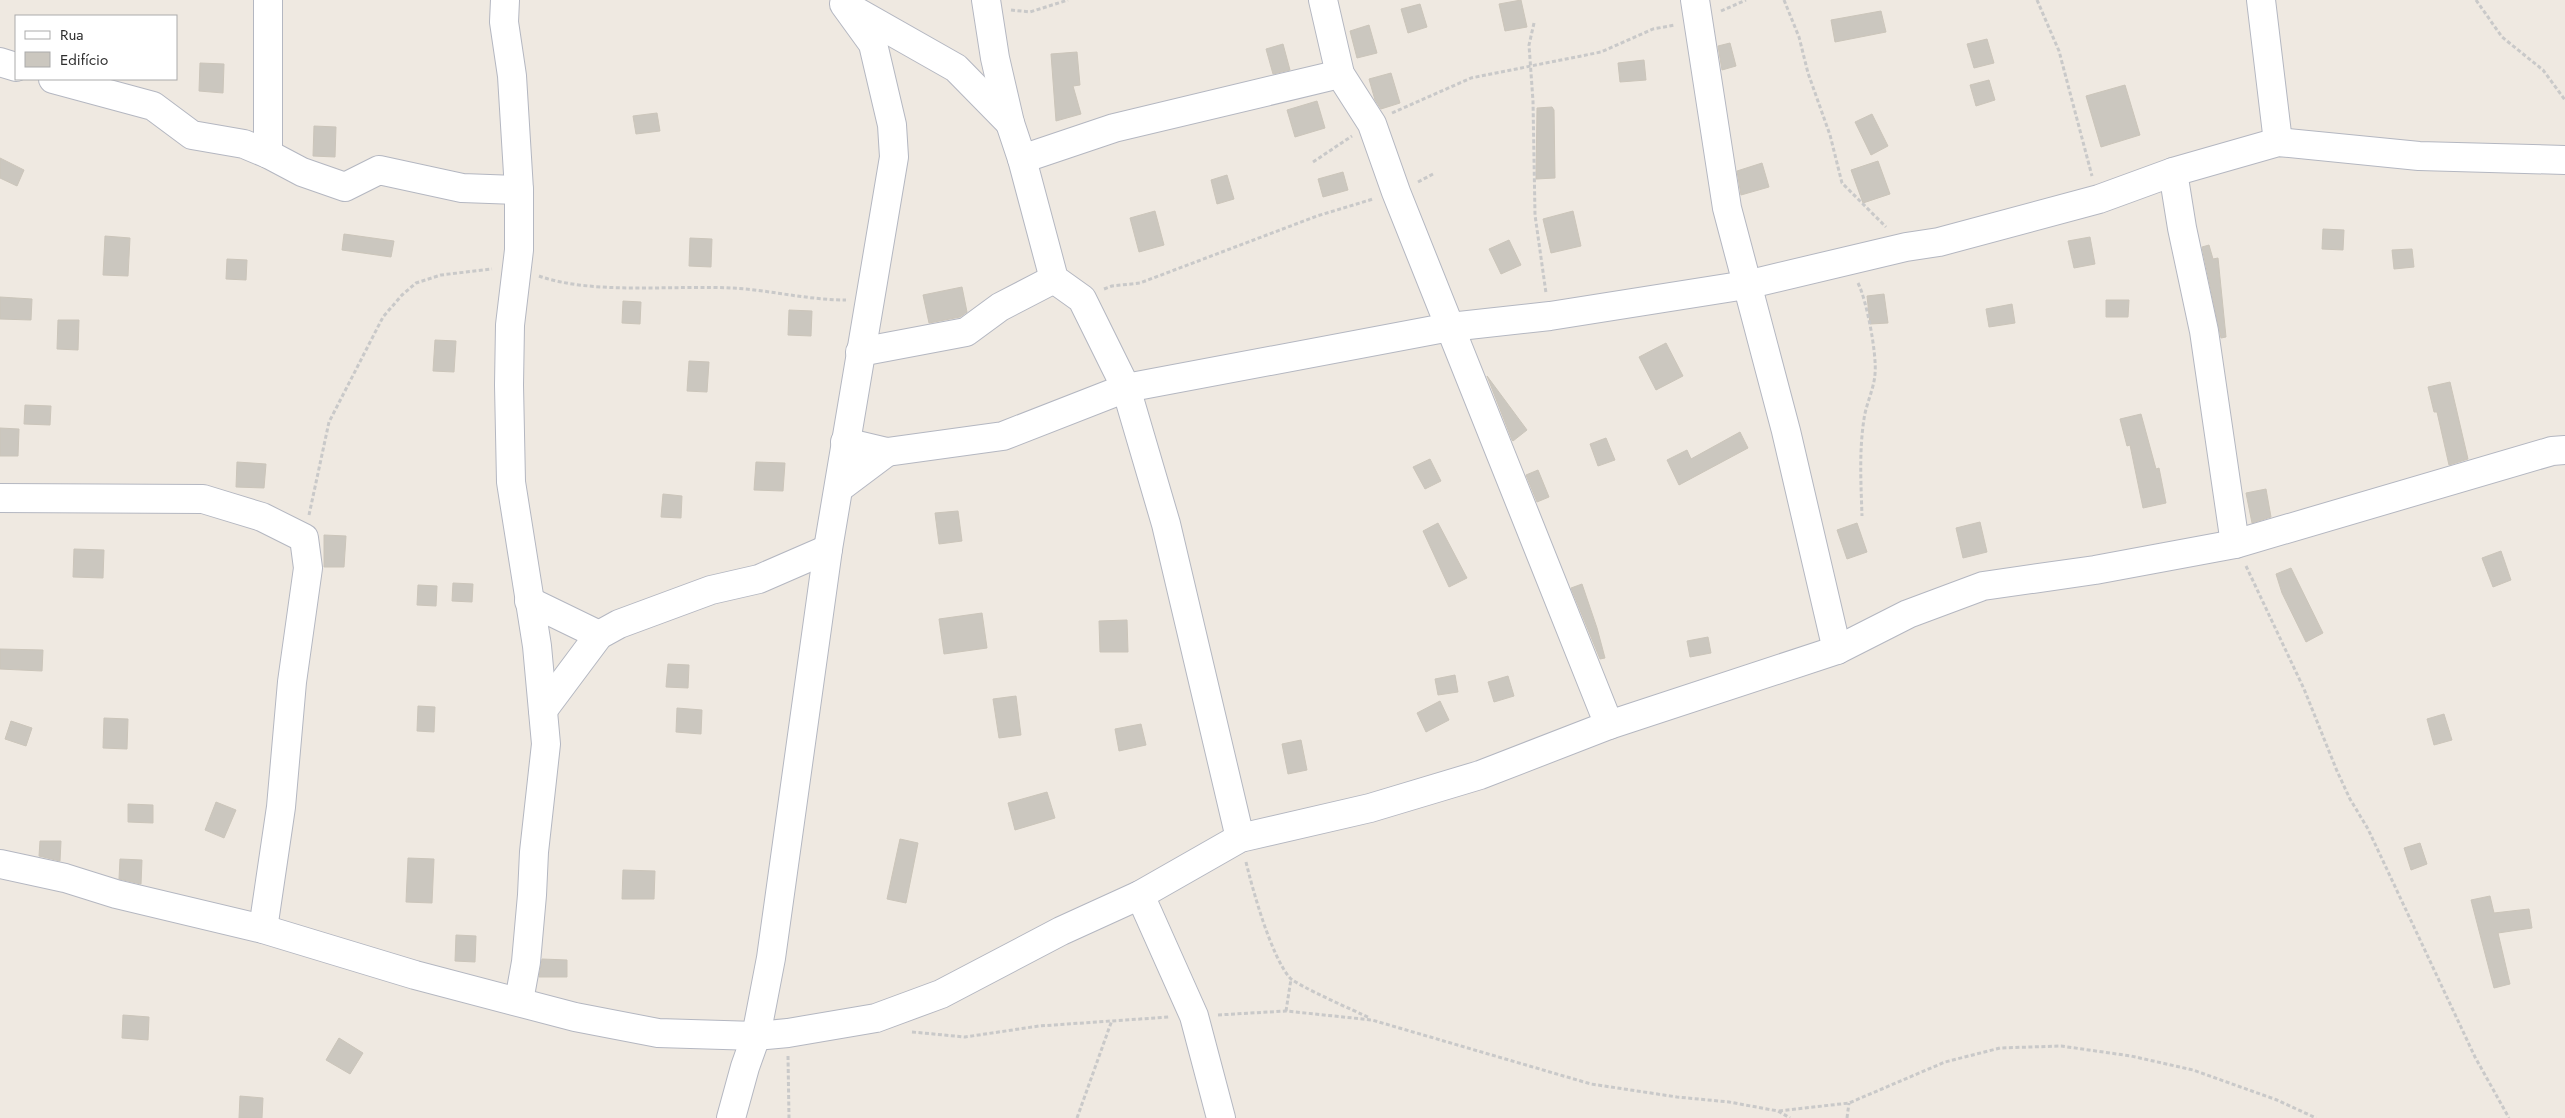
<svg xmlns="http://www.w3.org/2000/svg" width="2565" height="1118" viewBox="0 0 2565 1118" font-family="Jost,sans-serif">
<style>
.building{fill:#cbc7bf;stroke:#cbc5ba}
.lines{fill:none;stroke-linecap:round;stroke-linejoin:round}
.minor-casing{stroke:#b4b7c1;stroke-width:30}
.path{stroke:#c9c9c9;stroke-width:3;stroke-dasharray:4 2.5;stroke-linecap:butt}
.minor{stroke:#fff;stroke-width:28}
</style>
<rect width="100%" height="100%" fill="#efe9e1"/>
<g class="building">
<path d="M1521 0 1527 27 1505 31 1499 4Z"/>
<path d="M1420 4 1427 27 1408 33 1401 9Z"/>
<path d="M1881 11 1886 32 1835 42 1831 20Z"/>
<path d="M1369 25 1377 53 1357 58 1350 31Z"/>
<path d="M1987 39 1994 63 1974 68 1967 44Z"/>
<path d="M1730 43 1736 66 1722 70 1718 46Z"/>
<path d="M1283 44 1290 70 1273 74 1266 49Z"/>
<path d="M1077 52 1080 85 1073 86 1081 114 1056 121 1051 54Z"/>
<path d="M1644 60 1646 80 1620 82 1618 63Z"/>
<path d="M200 63 224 64 223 93 199 91Z"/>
<path d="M1391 73 1400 103 1381 109 1375 100 1369 79Z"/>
<path d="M1989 80 1995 100 1976 106 1970 85Z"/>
<path d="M2125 85 2140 135 2101 147 2086 96Z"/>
<path d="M1317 101 1325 128 1295 137 1287 110Z"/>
<path d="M1552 107 1554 110 1555 178 1536 179 1537 108Z"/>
<path d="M657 113 660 131 636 134 633 116Z"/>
<path d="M1872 114 1888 146 1871 155 1855 122Z"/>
<path d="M314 126 336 127 335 157 313 156Z"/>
<path d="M0 158 24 170 17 186 0 178Z"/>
<path d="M1878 161 1890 194 1863 203 1851 170Z"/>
<path d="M1762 163 1769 187 1741 195 1737 171Z"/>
<path d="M1343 172 1348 190 1323 197 1318 179Z"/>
<path d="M1227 175 1234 199 1217 204 1211 180Z"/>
<path d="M1155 211 1164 245 1139 252 1130 218Z"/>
<path d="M1573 211 1581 246 1551 253 1543 219Z"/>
<path d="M2323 229 2344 230 2343 250 2322 249Z"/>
<path d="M344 234 394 241 391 257 342 250Z"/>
<path d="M105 236 130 238 128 276 103 275Z"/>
<path d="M2090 237 2095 264 2074 268 2068 241Z"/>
<path d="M690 238 712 239 711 267 689 266Z"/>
<path d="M1509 240 1521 265 1501 274 1489 249Z"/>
<path d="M2209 245 2213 259 2218 258 2226 337 2221 338 2202 247Z"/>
<path d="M2412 249 2414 267 2394 269 2392 250Z"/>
<path d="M227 259 247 260 246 280 226 279Z"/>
<path d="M962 287 967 312 960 317 929 323 923 295Z"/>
<path d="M1884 294 1888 323 1870 324 1867 296Z"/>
<path d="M0 297 32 299 31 320 0 319Z"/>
<path d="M2106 300H2129L2128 317H2106Z"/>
<path d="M623 301 641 302 640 324 622 323Z"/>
<path d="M2012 304 2015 323 1989 327 1986 309Z"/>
<path d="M789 310 812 311 811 336 788 335Z"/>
<path d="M58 320H79L78 350 57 349Z"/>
<path d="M435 340 456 341 454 372 433 371Z"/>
<path d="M1666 343 1683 376 1656 390 1639 357Z"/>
<path d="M689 361 709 362 707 392 687 391Z"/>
<path d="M1487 376 1527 430 1513 441 1512 440Z"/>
<path d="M2450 382 2468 459 2449 465 2437 412H2434L2428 387Z"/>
<path d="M25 405 51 406 50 425 24 424Z"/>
<path d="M2141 414 2156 469 2159 468 2166 503 2143 508 2130 445 2127 446 2120 419Z"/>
<path d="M0 428 19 429 18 456H0Z"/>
<path d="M1740 432 1748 448 1679 485 1667 460 1687 450 1691 459Z"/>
<path d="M1606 438 1615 460 1598 466 1590 444Z"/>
<path d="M1430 459 1441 481 1425 489 1413 467Z"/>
<path d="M237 462 266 464 264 488 236 487Z"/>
<path d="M756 462 785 463 783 491 754 490Z"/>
<path d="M1538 470 1549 497 1537 502 1526 475Z"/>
<path d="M2266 489 2271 517 2252 523 2246 493Z"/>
<path d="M663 494 682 496 681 518 661 517Z"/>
<path d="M958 511 962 541 939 544 935 513Z"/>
<path d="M1980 522 1987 552 1963 558 1956 528Z"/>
<path d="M1438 523 1467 578 1449 587 1423 531Z"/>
<path d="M1857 523 1867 552 1847 559 1837 530Z"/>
<path d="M324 535 346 536 344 567H324Z"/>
<path d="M74 549 104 550 103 578 73 577Z"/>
<path d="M2501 551 2511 580 2493 587 2482 558Z"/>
<path d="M2291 568 2323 633 2306 642 2282 593 2276 574Z"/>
<path d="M453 583 473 584 472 602 452 601Z"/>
<path d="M1582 584 1597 628 1605 658 1600 659 1571 588Z"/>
<path d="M418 585 437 586 436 606 417 605Z"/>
<path d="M982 613 987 648 944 654 939 619Z"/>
<path d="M1127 620 1128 652H1100L1099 621Z"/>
<path d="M1708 637 1711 653 1690 657 1687 641Z"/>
<path d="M0 649 43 650 42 671 0 669Z"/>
<path d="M668 664 689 665 688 688 666 687Z"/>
<path d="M1455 675 1458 692 1438 695 1435 679Z"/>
<path d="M1508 676 1514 696 1494 702 1488 682Z"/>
<path d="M1016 696 1021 735 999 738 993 699Z"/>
<path d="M1440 701 1449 720 1426 732 1417 713Z"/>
<path d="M418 706 435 707 434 732 417 731Z"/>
<path d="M677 708 702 710 701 734 676 732Z"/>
<path d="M2444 714 2452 740 2434 745 2427 719Z"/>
<path d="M104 718 128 719 127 749 103 748Z"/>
<path d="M11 721 32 728 26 746 5 739Z"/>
<path d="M1141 724 1146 745 1119 751 1115 729Z"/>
<path d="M1301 740 1307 770 1288 774 1282 744Z"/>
<path d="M1047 792 1055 818 1015 830 1008 803Z"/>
<path d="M216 802 236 810 224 838 205 830Z"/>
<path d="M128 804 153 805V823L128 822Z"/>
<path d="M900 839 918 843 906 903 887 899Z"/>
<path d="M40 841H61L60 861 39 856Z"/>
<path d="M2420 843 2427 864 2411 870 2404 848Z"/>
<path d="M408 858 434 859 432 903 406 902Z"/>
<path d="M120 859 142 860 141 884 119 879Z"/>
<path d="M623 870 655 871 654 899H622Z"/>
<path d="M2490 896 2494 913 2529 909 2532 928 2498 933 2510 984 2494 988 2471 900Z"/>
<path d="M456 935 476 936 475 962 455 961Z"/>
<path d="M542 959 567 960V977H539Z"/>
<path d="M123 1015 149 1017 148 1040 122 1038Z"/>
<path d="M339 1038 363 1053 350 1074 326 1060Z"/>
<path d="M240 1096 263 1098 262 1118H239Z"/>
</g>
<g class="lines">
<g class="minor-casing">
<g id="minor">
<path d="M268 0V154"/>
<path d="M505 0 504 22 512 76 519 190V250L510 325 509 385 511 482 537 646 546 744 534 852 532 895 526 962 519 1001"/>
<path d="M986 0 995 58 1010 123 1022 159 1054 279 1082 299 1126 388 1166 524 1240 838"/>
<path d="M1323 0 1340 74 1372 124 1396 192 1609 725"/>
<path d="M1695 0 1727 208 1786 431 1837 650"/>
<path d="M2261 0 2278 142"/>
<path d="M852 9 956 68 1010 123"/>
<path d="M0 62 16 67"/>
<path d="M53 79 153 106 192 135 244 144 268 154 302 172 345 187 379 170 462 188 519 190"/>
<path d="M1022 159 1114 128 1340 74"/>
<path d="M2173 172 2182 228 2204 331 2235 544"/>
<path d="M860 352 966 332 1000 307 1054 279"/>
<path d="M845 442 887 452 1003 436 1126 388 1450 327 1550 316 1746 285 1906 247 1939 242 2099 199 2173 172 2278 142 2419 156 2565 160"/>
<path d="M839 488 887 452"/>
<path d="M0 498 203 499 262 517 304 538 308 568 292 682 281 807 263 929"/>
<path d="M529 601 599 635"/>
<path d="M543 710 599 635 619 624 711 590 759 579 828 549"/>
<path d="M0 864 65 878 116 894 263 929 415 975 575 1017 658 1033 756 1036 788 1033 876 1018 941 994 1061 931 1140 895 1240 838 1370 808 1480 775 1609 725 1837 650 1908 614 1983 586 2095 570 2235 544 2552 451 2565 450"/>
<path d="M1140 895 1194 1016 1221 1118"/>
<path d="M731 1118 745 1067 756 1036 771 958 828 549 894 157 892 125 873 44 844 4"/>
</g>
</g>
<g class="path">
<path d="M1784 0 1799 37 1808 73 1830 135 1842 183 1886 227"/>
<path d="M2037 0 2059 51 2092 176"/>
<path d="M2476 0 2502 37 2543 70 2565 100"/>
<path d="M1011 10 1030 12 1068 0"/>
<path d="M1721 11 1746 0"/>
<path d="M1534 23 1529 45 1533 101 1535 215 1546 293"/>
<path d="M1392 113 1471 78 1601 52 1653 29 1675 25"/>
<path d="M1313 162 1352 136"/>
<path d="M1418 182 1433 174"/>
<path d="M539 276C592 295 675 285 732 288 770 290 807 300 846 300"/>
<path d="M1858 283C1867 301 1877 355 1875 374 1874 389 1866 404 1864 419 1859 451 1861 484 1862 516"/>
<path d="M1104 289 1112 286 1140 283 1317 216 1373 199"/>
<path d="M309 515 329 422 383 317 402 295 416 283 441 275 492 269"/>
<path d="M2246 566 2304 689 2337 771 2350 799 2368 829 2475 1057 2509 1118"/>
<path d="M1246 862C1253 891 1271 956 1290 978 1298 986 1355 1011 1370 1018"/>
<path d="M1286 1011 1291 979"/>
<path d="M1218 1015 1286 1011 1372 1020 1591 1084 1677 1097 1729 1102 1778 1111 1790 1118"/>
<path d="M912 1032 965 1037 1039 1026 1169 1017"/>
<path d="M788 1056 789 1118"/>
<path d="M1779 1111 1849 1103 1945 1062 2000 1048 2061 1046 2131 1056 2193 1070 2277 1100 2316 1118"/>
<path d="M1077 1118 1112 1020"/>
<path d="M1847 1118 1849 1103"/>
</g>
<use href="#minor" class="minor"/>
</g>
<rect x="15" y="15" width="162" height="65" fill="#ffffff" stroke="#ababab"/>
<rect x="25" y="31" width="25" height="8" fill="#ffffff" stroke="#ababab"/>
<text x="60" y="40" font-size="15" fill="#2e2e2e">Rua</text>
<rect x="25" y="52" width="25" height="15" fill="#cbc7bf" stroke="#ababab"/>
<text x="60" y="65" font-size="15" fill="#2e2e2e">Edifício</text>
</svg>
